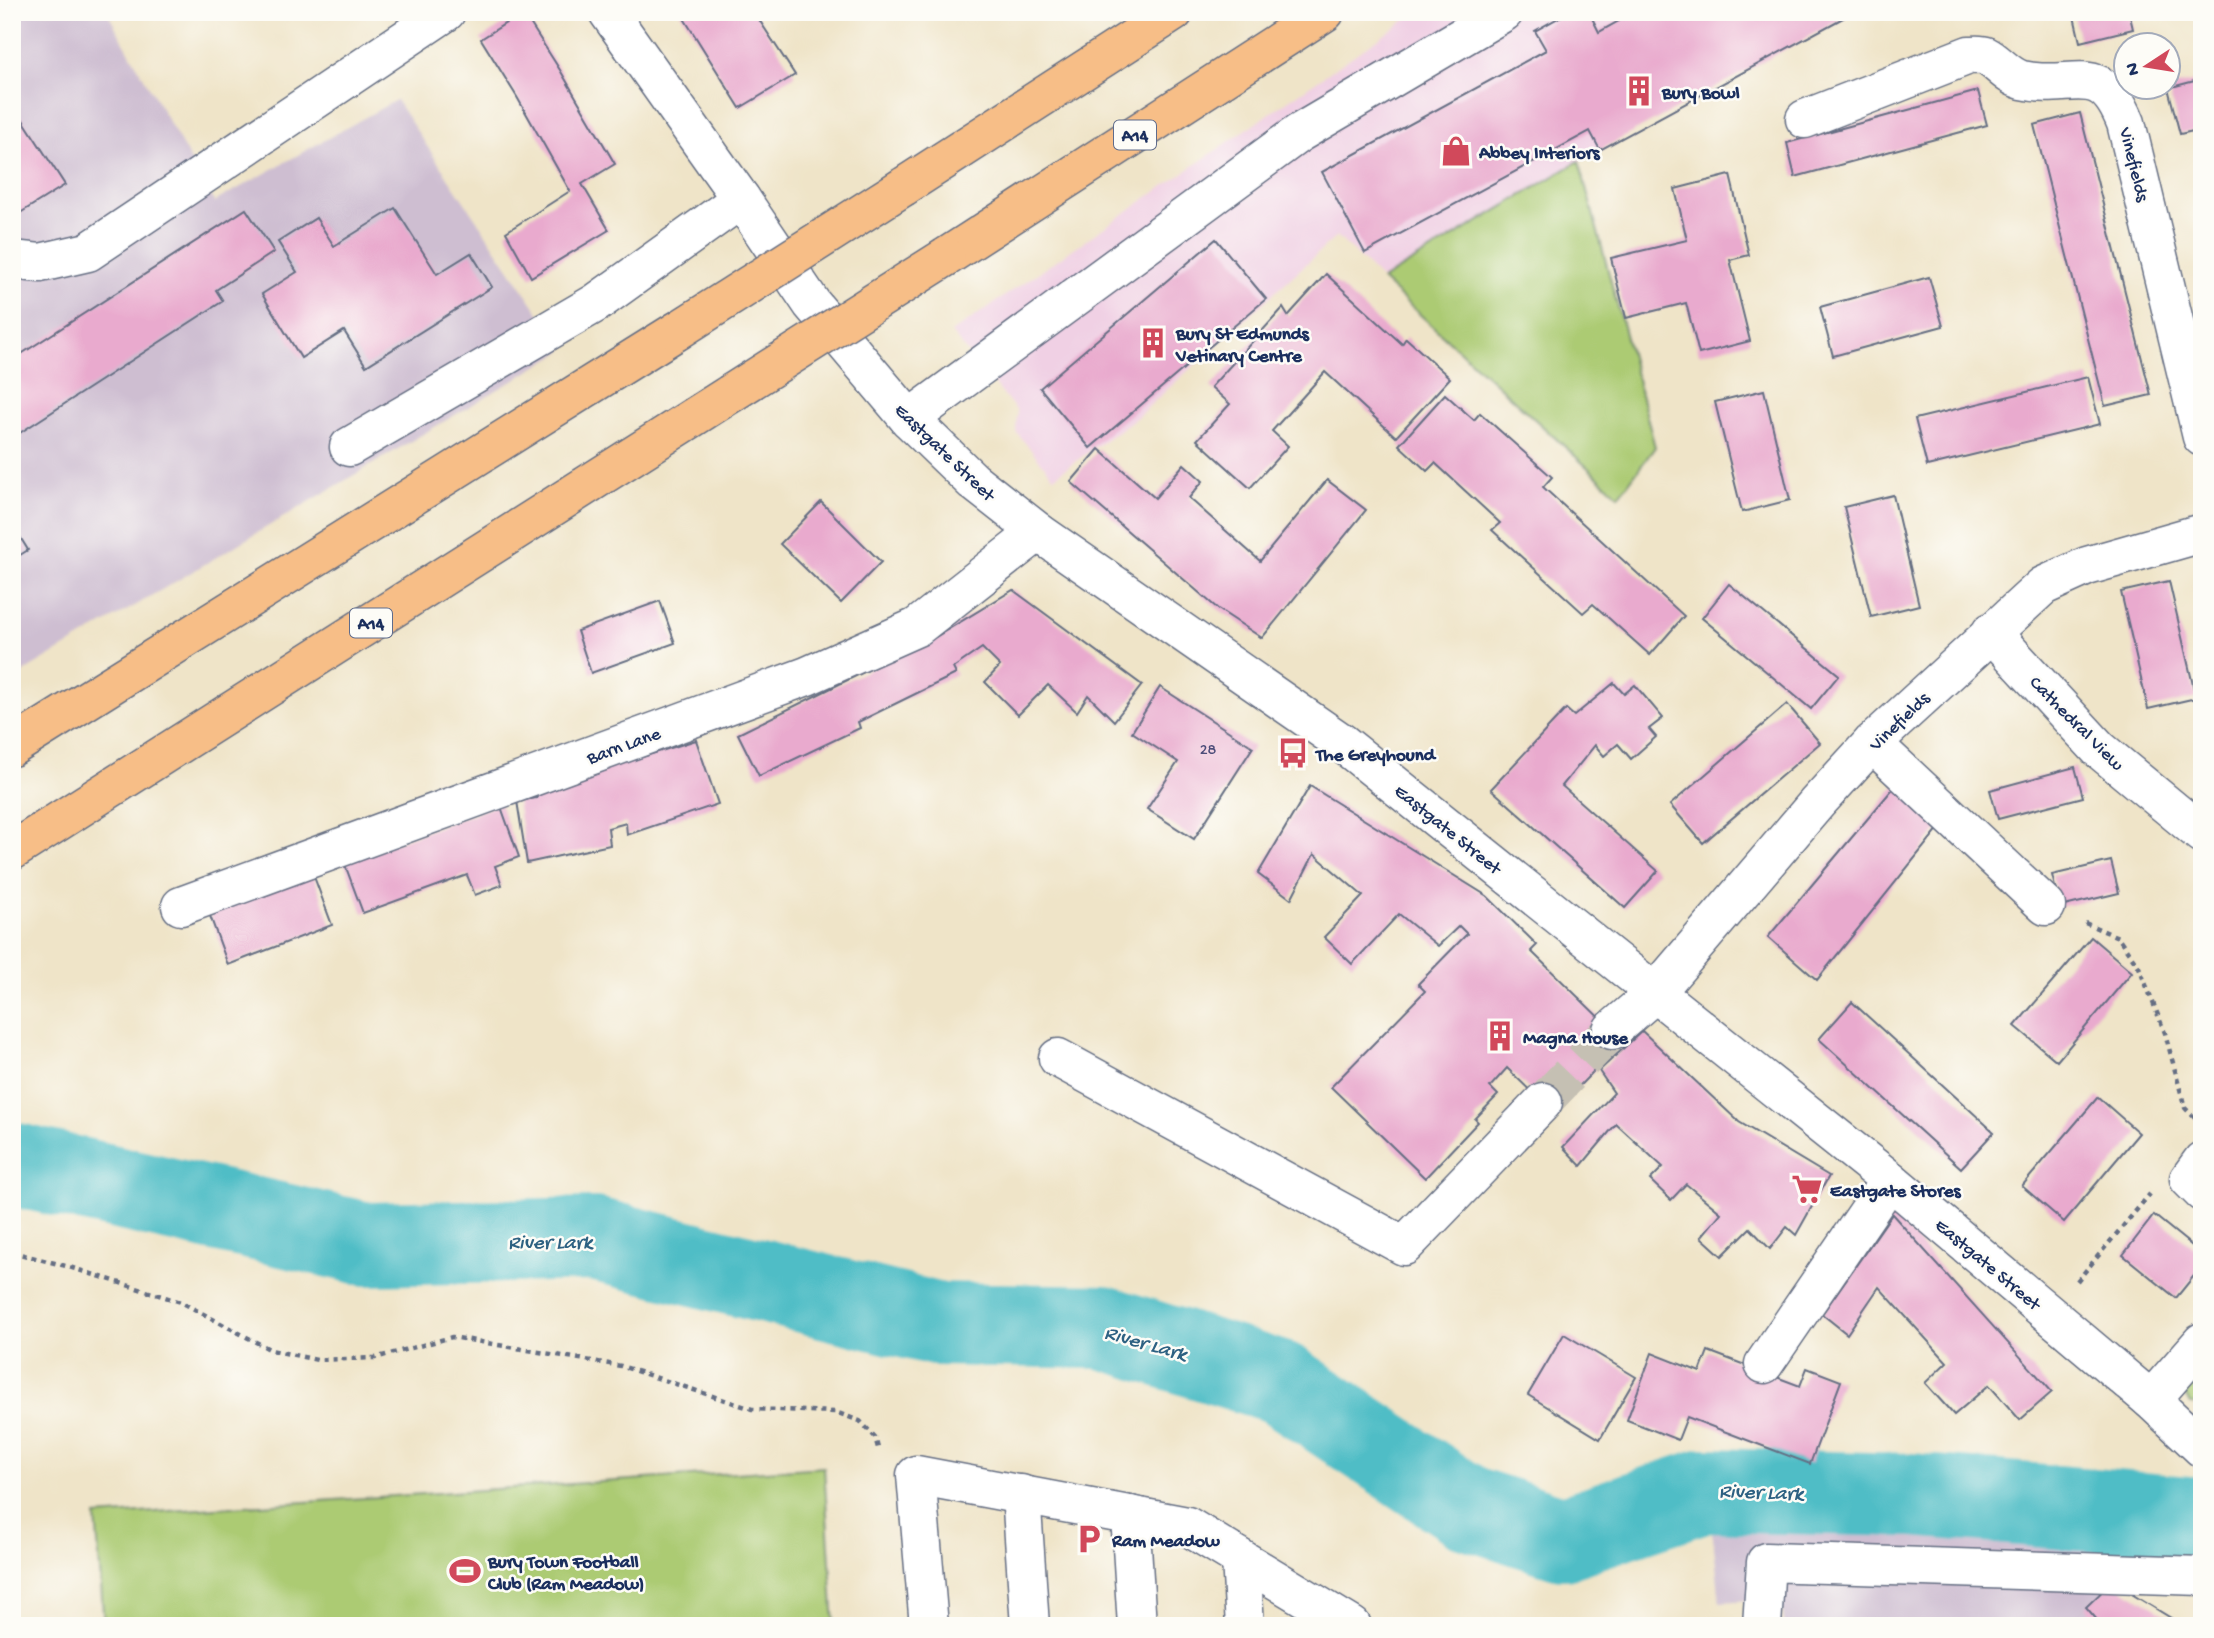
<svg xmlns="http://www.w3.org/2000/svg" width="2214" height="1638" viewBox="0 0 2214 1638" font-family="'Gochi Hand',sans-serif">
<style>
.built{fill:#f0d0e4}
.industrial{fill:#cebed1}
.green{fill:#accb73;stroke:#647d68;stroke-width:2}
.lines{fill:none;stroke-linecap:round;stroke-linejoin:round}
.river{stroke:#4fbdc6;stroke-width:84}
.building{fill:#e9aace}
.minor-tunnel{stroke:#c5c0b3;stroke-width:38;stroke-dasharray:38 19;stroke-linecap:butt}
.minor-casing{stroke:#656e83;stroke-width:41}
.highway-casing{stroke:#656e83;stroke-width:41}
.path{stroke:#656e83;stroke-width:4.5;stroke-dasharray:5 5;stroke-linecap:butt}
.minor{stroke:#fff;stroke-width:38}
.highway{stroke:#f7be87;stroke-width:38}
.highway-bridge-casing{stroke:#656e83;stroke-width:41;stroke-linecap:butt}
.highway-bridge{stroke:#f7be87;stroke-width:38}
.labels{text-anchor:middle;stroke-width:5;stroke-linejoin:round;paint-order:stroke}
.number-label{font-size:16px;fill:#4e4e7a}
.shield{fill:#fdfcf7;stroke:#5f6c8c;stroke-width:2}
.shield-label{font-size:18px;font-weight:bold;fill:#1b2f5e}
.poi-label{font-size:19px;font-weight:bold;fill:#1b2f5e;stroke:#fdfcf7;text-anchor:start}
.street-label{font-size:19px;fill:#1b2f5e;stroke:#fdfcf7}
.water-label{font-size:21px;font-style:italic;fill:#2d6182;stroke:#fdfcf7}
</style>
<rect width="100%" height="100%" fill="#fdfcf7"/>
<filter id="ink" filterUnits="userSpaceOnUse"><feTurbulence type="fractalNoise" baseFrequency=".0143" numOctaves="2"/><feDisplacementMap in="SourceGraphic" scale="14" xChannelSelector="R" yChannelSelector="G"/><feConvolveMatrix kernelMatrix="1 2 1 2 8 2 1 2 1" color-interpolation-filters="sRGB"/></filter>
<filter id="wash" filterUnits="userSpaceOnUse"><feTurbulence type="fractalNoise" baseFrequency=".00686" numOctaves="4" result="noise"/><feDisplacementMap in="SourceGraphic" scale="28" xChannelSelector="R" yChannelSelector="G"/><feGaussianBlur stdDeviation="1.57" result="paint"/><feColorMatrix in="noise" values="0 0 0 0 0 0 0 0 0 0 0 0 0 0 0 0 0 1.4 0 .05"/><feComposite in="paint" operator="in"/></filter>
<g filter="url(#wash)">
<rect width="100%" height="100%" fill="#efe4c8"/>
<path class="built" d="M1417 12H1854L1579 161 1382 280 1337 236 1137 417 1054 477 1016 432 1017 411 951 333Z"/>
<g class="industrial">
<path d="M12 12H107L214 202 396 100 564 350 12 679Z"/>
<path d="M1746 1519 2138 1538 2128 1580 2074 1626H1784L1782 1598 1720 1602 1712 1528Z"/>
</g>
<g class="green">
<path d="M1579 161 1655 447 1619 496 1382 280Z"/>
<path d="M2202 1320V1405L2190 1404 2167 1361Z"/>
<path d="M824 1467 834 1626H104L96 1516Z"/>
</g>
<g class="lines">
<path class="river" d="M12 1164 367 1244 594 1239 936 1324 1103 1327 1281 1383 1467 1507 1563 1538 1705 1490 1912 1495 2202 1519"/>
</g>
<g id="blocks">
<g class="building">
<path d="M523 12 560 70 615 164 582 184 609 230 531 277 506 232 570 191 517 97 481 39Z"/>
<path d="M680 12H754L795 75 740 108Z"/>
<path d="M1569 12H1589L1599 32 1635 12H1854L1600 150 1590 131 1365 253 1322 172 1546 50 1535 31Z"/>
<path d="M2073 12H2129L2133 29 2080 42Z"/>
<path d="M2202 79V129L2180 134 2168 88Z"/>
<path d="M1978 91 1987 125 1795 177 1787 143Z"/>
<path d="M12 103 65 185 12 218Z"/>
<path d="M2080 113 2151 395 2105 406 2034 125Z"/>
<path d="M1730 175 1749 255 1730 260 1750 341 1699 354 1686 303 1626 318 1611 258 1687 240 1675 189Z"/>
<path d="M395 208 437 274 471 253 492 287 366 366 344 331 301 358 262 294 297 272 278 242 316 218 334 246Z"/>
<path d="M246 209 274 252 216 290 223 301 12 438V360Z"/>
<path d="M1216 239 1266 299 1090 448 1040 388Z"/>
<path d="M1326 274 1402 344 1406 338 1450 378 1396 437 1325 372 1272 431 1288 446 1250 488 1197 440 1230 404 1211 387 1283 308 1288 316Z"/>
<path d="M1929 277 1943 326 1833 356 1820 307Z"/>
<path d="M2088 377 2100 424 1927 466 1915 419Z"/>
<path d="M1764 390 1790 500 1742 512 1715 402Z"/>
<path d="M1445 394 1474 420 1480 413 1552 477 1543 487 1684 616 1650 655 1593 604 1583 613 1492 530 1500 523 1435 463 1427 471 1399 445Z"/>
<path d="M1099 449 1155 498 1184 464 1203 481 1189 498 1260 561 1327 480 1366 510 1262 638 1218 609 1071 482Z"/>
<path d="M1893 495 1919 605 1871 617 1844 507Z"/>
<path d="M821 502 881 562 841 603 780 544Z"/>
<path d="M12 524 28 550 12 560Z"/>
<path d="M2169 581 2196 698 2148 709 2121 592Z"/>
<path d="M1729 584 1839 675 1811 709 1702 618Z"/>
<path d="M1013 590 1142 685 1114 721 1088 695 1077 712 1048 685 1018 715 985 682 1000 666 982 648 953 668 956 674 858 722 860 728 759 776 738 734 937 636Z"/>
<path d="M660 601 675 643 591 673 577 631Z"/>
<path d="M1614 683 1624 694 1635 685 1663 718 1649 729 1656 737 1631 759 1618 744 1604 756 1595 745 1562 786 1658 871 1625 908 1491 789 1566 709 1574 716Z"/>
<path d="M1160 687 1253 747 1194 839 1147 809 1178 762 1132 732Z"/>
<path d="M1787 704 1820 743 1703 843 1670 805Z"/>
<path d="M696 740 718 804 627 835 626 823 608 828 610 845 527 863 517 801 537 798 533 786 617 765Z"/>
<path d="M2075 767 2083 797 1998 819 1990 790Z"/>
<path d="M1896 785 1943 823 1817 980 1768 937Z"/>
<path d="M1310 786 1487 896 1537 945 1531 951 1623 1041 1553 1113 1507 1068 1490 1087 1498 1095 1475 1119 1478 1122 1425 1178 1331 1087 1425 991 1418 984 1467 934 1459 926 1438 946 1399 914 1352 964 1324 937 1363 896 1314 854 1291 899 1258 874Z"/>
<path d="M500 804 519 857 495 866 502 885 475 895 467 875 363 913 344 862Z"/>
<path d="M2111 861 2119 893 2060 907 2052 875Z"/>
<path d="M313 874 332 925 228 965 209 913Z"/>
<path d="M2091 937 2132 972 2057 1061 2015 1026Z"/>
<path d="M1852 1002 1994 1132 1961 1168 1819 1039Z"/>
<path d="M1642 1031 1739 1122 1829 1176 1796 1235 1787 1227 1770 1249 1750 1228 1722 1256 1701 1237 1721 1213 1686 1184 1671 1200 1650 1180 1663 1167 1616 1124 1581 1166 1563 1147 1614 1093 1599 1071Z"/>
<path d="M2098 1097 2139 1133 2064 1222 2022 1186Z"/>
<path d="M1892 1214 2052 1392 2020 1420 1989 1385 1954 1415 1925 1383 1947 1362 1879 1287 1847 1334 1822 1314Z"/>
<path d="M2154 1215 2202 1254V1266L2176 1298 2123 1255Z"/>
<path d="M1564 1334 1636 1377 1600 1439 1528 1395Z"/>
<path d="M1708 1351 1800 1386 1807 1368 1841 1381 1810 1464 1687 1417 1678 1440 1627 1420 1652 1353 1700 1372Z"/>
<path d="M2112 1582 2184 1626H2093L2098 1621 2086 1607Z"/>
</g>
</g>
</g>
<g filter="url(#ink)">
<use href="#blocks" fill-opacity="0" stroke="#656e83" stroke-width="2"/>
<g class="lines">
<path class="minor-tunnel" d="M1543 1102 1612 1030"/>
<g class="minor-casing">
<g id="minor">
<path d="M608 12 741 199 812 304 909 419 973 481 1038 532 1341 742 1890 1180 2151 1400 2202 1448"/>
<path d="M1805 119 1969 55C1974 55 1981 54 1986 56 1998 62 2007 76 2022 80 2074 92 2100 57 2126 123L2202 437"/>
<path d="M12 260 40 263 88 252 446 12"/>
<path d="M909 419 1299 133 1504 12"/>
<path d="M349 447 596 303 741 199"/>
<path d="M1991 632 2099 749 2202 834"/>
<path d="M1872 743 2046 906"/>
<path d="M181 906 807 676 917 627 1038 532"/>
<path d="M1612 1030 1655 993 1817 803 1872 743 2043 586 2087 566 2202 533"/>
<path d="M1058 1058 1404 1246 1543 1102"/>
<path d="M2202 1161 2189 1179 2202 1192"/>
<path d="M1764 1364 1890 1180"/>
<path d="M2151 1400 2202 1342"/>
<path d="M1021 1494 1030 1626"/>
<path d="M1130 1515 1137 1626"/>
<path d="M1241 1559 1245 1626"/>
<path d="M929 1626 916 1475 1187 1526 1352 1626"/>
<path d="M1762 1626 1766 1562 2202 1576"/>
</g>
</g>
<g class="highway-casing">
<g id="highway">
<path d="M903 187 1174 12"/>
<path d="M946 257 1325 12"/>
<path d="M12 747 677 331"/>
<path d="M12 851 730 394"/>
</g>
</g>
<g class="path">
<path d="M2085 923 2118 937 2139 967 2165 1033 2185 1108 2196 1119"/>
<path d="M12 1252 66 1266 181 1302 271 1350 317 1360 375 1358 452 1337 621 1366 752 1409 835 1412 860 1421 875 1437 879 1452"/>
<path d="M2077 1281 2150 1194"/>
</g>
<use href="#minor" class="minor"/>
<use href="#highway" class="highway"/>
<g class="highway-bridge-casing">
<g id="highway-bridge">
<path d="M677 331 903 187"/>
<path d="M730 394 946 257"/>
</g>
</g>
<use href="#highway-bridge" class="highway-bridge"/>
</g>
</g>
<defs>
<g id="building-bare" transform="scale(2.415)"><path d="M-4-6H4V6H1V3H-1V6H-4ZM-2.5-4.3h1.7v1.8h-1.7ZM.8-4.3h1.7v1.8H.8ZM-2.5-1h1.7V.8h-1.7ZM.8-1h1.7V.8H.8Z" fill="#d1495b" stroke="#fdfcf7" stroke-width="2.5" paint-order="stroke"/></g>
<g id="shop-bare" transform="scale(2.415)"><path d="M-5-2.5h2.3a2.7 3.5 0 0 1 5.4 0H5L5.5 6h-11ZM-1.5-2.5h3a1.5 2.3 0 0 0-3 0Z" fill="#d1495b" stroke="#fdfcf7" stroke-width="2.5" paint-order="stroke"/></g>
<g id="bus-bare" transform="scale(2.415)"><path d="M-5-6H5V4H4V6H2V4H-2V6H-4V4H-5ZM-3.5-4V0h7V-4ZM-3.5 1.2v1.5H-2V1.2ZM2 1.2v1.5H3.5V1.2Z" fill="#d1495b" stroke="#fdfcf7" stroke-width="2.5" paint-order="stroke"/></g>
<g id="supermarket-bare" transform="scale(2.415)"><path d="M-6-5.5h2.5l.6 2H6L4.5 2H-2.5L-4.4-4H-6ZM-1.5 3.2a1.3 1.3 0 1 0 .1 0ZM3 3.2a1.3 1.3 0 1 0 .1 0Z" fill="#d1495b" stroke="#fdfcf7" stroke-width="2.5" paint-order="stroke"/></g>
<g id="parking-bare" transform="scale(2.415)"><path d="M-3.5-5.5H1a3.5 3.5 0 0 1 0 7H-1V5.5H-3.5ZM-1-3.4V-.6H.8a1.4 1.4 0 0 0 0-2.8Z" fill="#d1495b" stroke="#fdfcf7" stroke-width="2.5" paint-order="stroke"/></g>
<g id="stadium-bare" transform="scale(2.415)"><path d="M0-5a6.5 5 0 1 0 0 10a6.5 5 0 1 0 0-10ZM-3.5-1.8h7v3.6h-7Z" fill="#d1495b" stroke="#fdfcf7" stroke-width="2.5" paint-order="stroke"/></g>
</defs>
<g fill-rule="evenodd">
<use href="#building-bare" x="1639" y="91"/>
<use href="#shop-bare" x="1456" y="151"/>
<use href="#building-bare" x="1153" y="343"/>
<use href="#bus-bare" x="1293" y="753"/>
<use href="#building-bare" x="1500" y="1036"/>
<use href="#supermarket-bare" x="1807" y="1189"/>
<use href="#parking-bare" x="1089" y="1539"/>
<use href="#stadium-bare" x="465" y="1571"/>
</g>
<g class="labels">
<g class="number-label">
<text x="1208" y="754">28</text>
</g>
<g class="shield">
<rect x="1114" y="120.5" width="42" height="29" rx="5"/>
<rect x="350" y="608.5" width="42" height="29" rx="5"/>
</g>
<g class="shield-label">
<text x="1135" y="141">A14</text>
<text x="371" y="629">A14</text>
</g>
<g class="poi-label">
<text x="1662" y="98">Bury Bowl</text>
<text x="1479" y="158">Abbey Interiors</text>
<text x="1176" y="339">Bury St Edmunds<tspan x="1176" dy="22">Vetinary Centre</tspan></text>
<text x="1316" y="760">The Greyhound</text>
<text x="1523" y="1043">Magna House</text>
<text x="1830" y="1196">Eastgate Stores</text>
<text x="1112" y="1546">Ram Meadow</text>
<text x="488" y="1567">Bury Town Football<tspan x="488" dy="22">Club (Ram Meadow)</tspan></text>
</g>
<g class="street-label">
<text transform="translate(2136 164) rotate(76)" y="7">Vinefields</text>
<text transform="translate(946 451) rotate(44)" y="7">Eastgate Street</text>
<text transform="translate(1898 720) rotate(-44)" y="7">Vinefields</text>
<text transform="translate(2078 722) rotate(45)" y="7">Cathedral View</text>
<text transform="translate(623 744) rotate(-20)" y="7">Barn Lane</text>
<text transform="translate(1449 828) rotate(39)" y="7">Eastgate Street</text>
<text transform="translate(1989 1263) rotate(40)" y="7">Eastgate Street</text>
</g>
<g class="water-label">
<text x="550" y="1248">River Lark</text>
<text transform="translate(1146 1342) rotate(16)" y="7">River Lark</text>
<text transform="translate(1761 1491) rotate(2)" y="7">River Lark</text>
</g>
</g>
<rect width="2214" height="1638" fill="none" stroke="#fdfcf7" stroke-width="42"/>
<g transform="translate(2147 66) rotate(258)"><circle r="33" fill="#fdfcf7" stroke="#a3aaba" stroke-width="2"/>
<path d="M0-5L12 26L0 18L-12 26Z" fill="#d1495b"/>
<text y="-10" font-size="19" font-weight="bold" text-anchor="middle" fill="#1b2f5e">N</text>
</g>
</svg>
